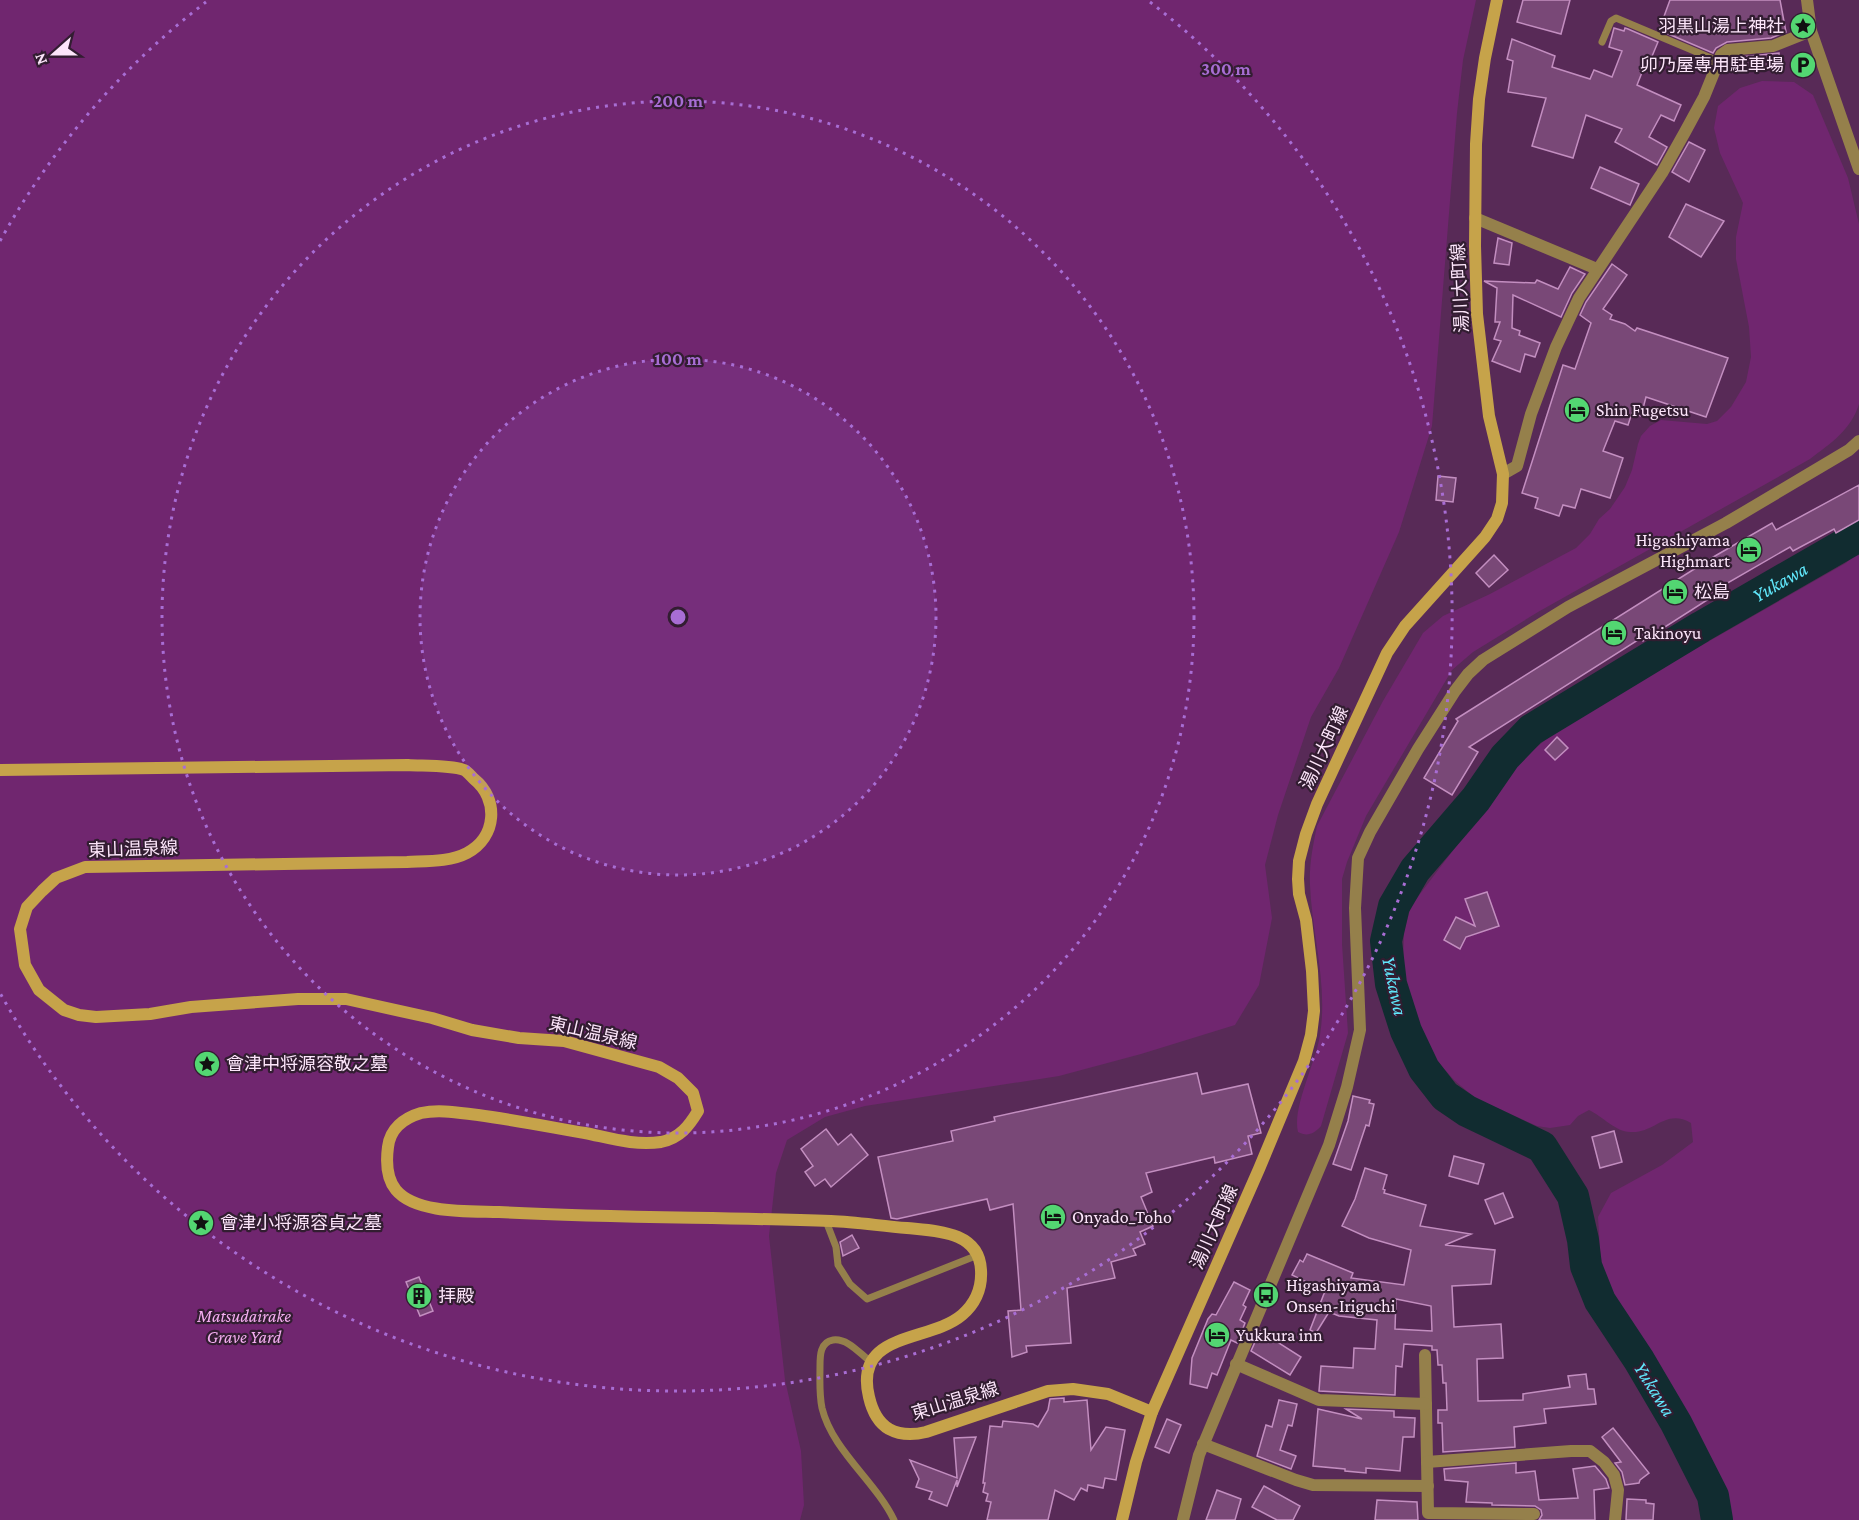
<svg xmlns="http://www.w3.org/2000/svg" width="1859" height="1520" viewBox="0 0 1859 1520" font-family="'Crimson Pro','Noto Sans JP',serif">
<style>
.green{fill:#70266f}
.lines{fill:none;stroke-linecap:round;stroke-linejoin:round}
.river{stroke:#112c30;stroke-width:32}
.building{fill:#794877;stroke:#c38ec0;stroke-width:1.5;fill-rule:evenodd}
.lane{stroke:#95804b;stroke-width:7}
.street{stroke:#95804b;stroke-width:12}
.secondary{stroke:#c6a34a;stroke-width:12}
.ring{fill:none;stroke:#a86dd4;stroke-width:3;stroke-dasharray:3 6}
.labels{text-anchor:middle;stroke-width:4.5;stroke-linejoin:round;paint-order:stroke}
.poi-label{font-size:18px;fill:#fce5fa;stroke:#321d31;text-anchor:start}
.street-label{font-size:18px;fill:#fce5fa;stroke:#321d31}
.park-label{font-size:18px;font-style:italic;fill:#f5aef1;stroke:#321d31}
.water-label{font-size:20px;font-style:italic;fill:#60e7fb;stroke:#321d31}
.centre{fill:#a86dd4;stroke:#321d31;stroke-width:3}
.ring-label{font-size:18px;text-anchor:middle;font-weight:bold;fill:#a86dd4;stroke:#321d31;stroke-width:4.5;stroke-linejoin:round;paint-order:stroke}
</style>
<rect width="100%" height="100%" fill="#582a57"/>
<g class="green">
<path d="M0 0H1476L1463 60 1457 113 1432 426 1399 532 1339 668 1311 717 1278 815 1265 865 1272 918 1259 985 1235 1025 1141 1054 1059 1076 865 1106 825 1117 787 1140 776 1173 769 1236 785 1380 801 1451 804 1505 800 1520H0Z"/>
<path d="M1762 81 1794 82 1813 95 1848 178 1859 224V404C1851 430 1831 443 1810 459L1538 612 1473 652 1452 670 1366 816 1347 862 1342 879V944L1348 1033 1321 1126C1314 1134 1307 1137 1298 1132 1292 1108 1316 1062 1320 1035 1328 985 1312 935 1310 885 1309 865 1313 845 1317 826L1383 701 1423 633 1443 616 1490 594 1576 548 1590 534 1599 519 1610 509 1625 487 1632 470 1638 444 1641 436 1650 426 1661 420 1707 424 1717 421 1731 407 1746 382 1751 357 1749 327 1736 259V237L1743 203 1720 153 1714 128 1718 106 1740 88Z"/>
<path d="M1859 551V1520H1725L1704 1463 1690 1434 1616 1309 1605 1281 1600 1251 1598 1217 1611 1193 1662 1165 1693 1142 1691 1123C1665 1108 1655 1134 1630 1132 1616 1132 1602 1116 1589 1110L1578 1116 1570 1125 1550 1128 1537 1126 1475 1098 1454 1080 1431 1054 1413 1012 1403 971 1404 932 1411 906 1522 759 1554 733 1585 712 1846 563Z"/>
</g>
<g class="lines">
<path class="river" id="s1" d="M1717 1520 1713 1496 1676 1423 1639 1360 1600 1301 1586 1266 1583 1240 1573 1196 1542 1147 1467 1111 1445 1096 1424 1069 1406 1031 1391 984 1386 941 1394 906 1415 870 1476 799 1505 757 1531 730 1701 627 1859 536"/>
</g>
<g class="building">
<path d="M1523 0H1570L1561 34 1517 22Z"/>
<path d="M1670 0H1780L1786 32 1771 38 1727 42 1716 48 1713 53 1659 30Z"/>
<path d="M1614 28 1624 31 1625 28 1628 29 1658 42 1650 61 1647 60 1637 85 1681 105 1674 121 1661 115 1649 137 1667 147 1657 165 1615 142 1622 129 1586 115 1573 158 1532 146 1546 98 1508 92 1513 61 1507 59 1512 39 1555 56 1552 67 1590 79 1594 70 1612 77 1622 51 1609 47Z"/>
<path d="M1779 53 1780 65 1730 71 1728 60 1731 58Z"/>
<path d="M1689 142 1705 150 1689 182 1672 172Z"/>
<path d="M1600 167 1639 184 1630 205 1591 188Z"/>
<path d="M1686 204 1724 221 1701 257 1669 237Z"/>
<path d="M1498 238 1512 243 1509 265 1494 263Z"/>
<path d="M1612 264 1627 275 1603 309 1612 315 1610 319 1625 324 1635 331 1637 328 1728 358 1706 417 1646 397 1641 416 1632 413 1628 425 1615 421 1603 451 1623 458 1610 498 1581 489 1575 508 1563 505 1559 516 1535 508 1538 498 1522 493 1563 365 1575 369 1591 323 1580 315 1586 302Z"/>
<path d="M1570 267 1585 274 1572 293 1561 317 1513 295 1512 328 1520 331 1519 335 1540 343 1535 357 1525 354 1520 372 1492 361 1501 341 1494 339 1500 322H1495L1497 288 1484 281 1535 283 1537 280 1558 289Z"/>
<path d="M1438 476 1456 478 1453 502 1436 500Z"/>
<path d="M1859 485V520L1836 533 1834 529 1793 551 1790 547 1724 585 1726 588 1643 641 1641 638 1469 747 1478 752 1452 795 1424 778 1458 721 1456 719 1715 556 1772 523 1776 530Z"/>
<path d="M1494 555 1508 570 1489 587 1476 573Z"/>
<path d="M1557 737 1568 748 1555 760 1545 750Z"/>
<path d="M1487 892 1499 926 1466 937 1460 949 1444 940 1456 917 1475 926 1465 899Z"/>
<path d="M1197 1073 1202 1094 1248 1084 1261 1133 1248 1136 1252 1154 1215 1163 1214 1157 1146 1173 1152 1192 1141 1197 1153 1226 1140 1232 1145 1244 1133 1249 1136 1255 1111 1262 1115 1278 1067 1288 1071 1343 1026 1346 1027 1352 1012 1357 1008 1311 1021 1310 1013 1204 990 1210 987 1199 897 1219 891 1218 878 1157 953 1141 951 1131 995 1121 994 1117Z"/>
<path d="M1353 1096 1370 1100 1369 1103 1374 1104 1369 1126 1366 1125 1351 1170 1333 1164 1348 1121Z"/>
<path d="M826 1129 838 1145 851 1134 868 1155 831 1187 825 1179 815 1186 805 1172 813 1166 801 1149Z"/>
<path d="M1614 1131 1622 1162 1600 1168 1592 1137Z"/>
<path d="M1454 1156 1484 1164 1478 1184 1449 1176Z"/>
<path d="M1365 1168 1387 1175 1383 1189 1385 1190 1384 1193 1426 1205 1420 1226 1471 1234 1445 1245 1495 1250 1491 1284 1452 1286 1454 1327 1501 1324 1503 1358 1477 1359 1478 1401 1523 1400V1394L1570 1387 1568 1376 1586 1374 1588 1389H1594L1596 1404 1544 1409 1546 1423 1514 1427 1515 1447 1443 1452 1442 1423H1438V1410H1447L1446 1383H1443L1442 1365H1438L1437 1350H1432V1346L1404 1344 1402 1367 1396 1366 1395 1395 1319 1391 1321 1366 1353 1368 1354 1348 1375 1349 1377 1320 1339 1316 1329 1312 1316 1333 1310 1330 1325 1291 1292 1275 1300 1260 1303 1262 1307 1254 1353 1273 1351 1278 1404 1285 1411 1250 1369 1238 1342 1226 1355 1199ZM1396 1299 1431 1306 1432 1331 1395 1329Z"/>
<path d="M1503 1193 1513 1217 1495 1224 1485 1200Z"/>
<path d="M852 1235 859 1248 843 1256 840 1242Z"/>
<path d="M419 1277 433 1311 420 1316 406 1282Z"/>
<path d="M1234 1282 1250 1290 1243 1305 1246 1307 1240 1320 1245 1323 1237 1343 1231 1340 1217 1375 1212 1373 1207 1388 1190 1384 1192 1358 1208 1319 1212 1314 1216 1315Z"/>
<path d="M1260 1331 1301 1357 1290 1375 1251 1351Z"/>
<path d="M1064 1398V1402L1087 1400 1091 1450 1106 1427 1125 1430 1116 1480 1105 1478 1103 1488 1088 1485 1087 1491 1081 1488 1074 1500 1055 1490 1048 1520H987L991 1502 986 1501 988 1494 983 1492 985 1483H983L990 1426 1002 1427 1003 1421 1033 1424 1038 1427 1048 1410 1050 1399Z"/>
<path d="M1279 1400 1297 1404 1292 1426 1288 1425 1280 1450 1296 1456 1291 1469 1257 1456 1266 1425 1272 1427Z"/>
<path d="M1318 1409 1362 1419 1346 1409 1394 1411V1417L1415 1418 1414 1437H1403L1400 1471 1366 1468V1473L1345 1471V1469L1313 1466Z"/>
<path d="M1167 1419 1181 1425 1169 1453 1155 1447Z"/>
<path d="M1613 1428 1649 1473 1640 1480 1639 1483 1625 1485 1622 1472 1615 1463 1621 1462 1602 1437Z"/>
<path d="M976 1437 957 1487V1480L947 1506 929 1499 932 1492 916 1487 919 1479 910 1460 957 1478 954 1438Z"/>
<path d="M1516 1463V1473L1535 1471 1539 1500 1578 1498 1573 1469 1595 1466 1606 1479 1609 1488 1594 1490 1595 1520H1539L1542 1515 1541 1510 1535 1506 1492 1505V1503L1466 1502 1468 1482 1445 1480 1444 1469Z"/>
<path d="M1264 1486 1300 1506 1293 1520H1277L1252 1507Z"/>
<path d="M1217 1490 1241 1499 1235 1520H1206Z"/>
<path d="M1627 1499 1646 1500V1503L1654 1504 1653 1520H1626Z"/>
<path d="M1377 1500 1417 1502 1418 1520H1375Z"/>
</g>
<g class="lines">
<g class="lane">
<path d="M1602 42 1611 21 1616 18 1718 61"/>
<path d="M826 1221 836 1247 838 1265 850 1284 867 1299 978 1255"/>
<path d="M871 1362C860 1354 848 1338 833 1340 820 1342 820 1356 820 1366 820 1379 819 1394 822 1408 832 1450 876 1482 894 1520"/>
</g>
<g class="street">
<path d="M1807 0 1811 31 1859 169"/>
<path d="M1475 218 1597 269"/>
<path d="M1503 474 1517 466 1531 414 1556 347 1579 298 1662 173 1685 132 1704 97 1721 55 1728 50 1773 46 1811 31"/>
<path d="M1425 1355 1428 1513 1534 1514"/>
<path d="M1236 1364 1319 1400 1426 1404"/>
<path d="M1203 1444 1296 1480 1313 1485 1428 1486"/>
<path d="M1427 1462 1571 1451H1590L1604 1462 1614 1475 1618 1490 1615 1520"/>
<path d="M1183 1520 1199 1455 1329 1145 1347 1087 1360 1030 1355 908 1358 858 1370 832 1418 749 1455 691 1468 674 1483 660 1568 607 1726 523 1849 450 1859 441"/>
</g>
<g class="secondary">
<path d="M0 770 408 765C422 766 451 765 464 770 467 771 471 776 474 779 499 799 497 837 467 853 450 862 427 861 407 862L85 867 56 878 42 891 27 907 20 929 25 965 39 990 64 1010 79 1015 96 1017 150 1014 191 1007 298 999H346L432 1018 472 1030 519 1038 564 1041 659 1067 678 1078 693 1093 698 1111C689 1126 680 1138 661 1142 635 1146 610 1138 585 1133 550 1127 514 1120 478 1115 460 1113 440 1109 421 1113 404 1118 390 1129 388 1147 386 1162 386 1178 396 1190 416 1214 470 1211 499 1212 610 1218 720 1217 831 1221 856 1222 881 1226 907 1228 936 1231 979 1231 981 1270 982 1287 976 1303 962 1315 929 1343 853 1331 869 1397 872 1410 877 1422 889 1429 900 1435 914 1435 926 1432L1048 1391 1073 1389 1108 1394 1152 1412"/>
<path d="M1122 1520 1136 1462 1152 1412 1259 1169 1304 1061 1311 1035 1314 1011 1312 971 1306 920 1299 894 1298 879 1299 861 1306 834 1317 804 1387 653 1405 626 1485 537 1497 519 1502 503 1503 474 1489 416 1477 314 1475 246 1476 144 1479 99 1485 58 1497 0"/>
</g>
</g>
<circle cx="678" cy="617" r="258" fill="#a86dd4" fill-opacity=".12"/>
<g class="ring">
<circle cx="678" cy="617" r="258"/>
<circle cx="678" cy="617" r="516"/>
<path d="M0 241A775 775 0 0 1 206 2M1150 2A775 775 0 1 1 0 993"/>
</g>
<defs>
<g id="sight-disc" transform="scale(1.35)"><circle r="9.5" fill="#53d672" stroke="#321d31"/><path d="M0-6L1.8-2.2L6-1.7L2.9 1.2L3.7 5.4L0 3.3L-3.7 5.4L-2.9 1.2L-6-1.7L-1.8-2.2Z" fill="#111"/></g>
<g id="parking-disc" transform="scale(1.35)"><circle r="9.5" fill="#53d672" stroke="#321d31"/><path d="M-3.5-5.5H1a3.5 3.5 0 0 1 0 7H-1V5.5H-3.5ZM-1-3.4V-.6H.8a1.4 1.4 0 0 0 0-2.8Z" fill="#111"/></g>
<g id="hotel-disc" transform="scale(1.35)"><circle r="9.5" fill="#53d672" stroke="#321d31"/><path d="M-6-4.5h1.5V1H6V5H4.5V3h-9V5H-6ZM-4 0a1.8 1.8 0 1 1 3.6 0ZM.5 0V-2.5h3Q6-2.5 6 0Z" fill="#111"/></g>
<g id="bus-disc" transform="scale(1.35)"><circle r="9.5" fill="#53d672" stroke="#321d31"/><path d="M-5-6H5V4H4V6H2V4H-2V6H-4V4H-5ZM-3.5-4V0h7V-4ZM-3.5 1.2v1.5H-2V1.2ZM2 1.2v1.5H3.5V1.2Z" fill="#111"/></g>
<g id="building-disc" transform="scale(1.35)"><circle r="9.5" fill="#53d672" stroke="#321d31"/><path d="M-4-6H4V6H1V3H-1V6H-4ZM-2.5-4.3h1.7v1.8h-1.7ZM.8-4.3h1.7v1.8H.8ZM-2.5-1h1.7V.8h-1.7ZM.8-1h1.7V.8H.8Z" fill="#111"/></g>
</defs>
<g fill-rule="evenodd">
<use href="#sight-disc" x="1803" y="26"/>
<use href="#parking-disc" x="1803" y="65"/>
<use href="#hotel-disc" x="1577" y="410"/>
<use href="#hotel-disc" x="1749" y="550"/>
<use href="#hotel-disc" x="1675" y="592"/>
<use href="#hotel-disc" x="1614" y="633"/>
<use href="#sight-disc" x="207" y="1064"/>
<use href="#hotel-disc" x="1053" y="1217"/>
<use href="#sight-disc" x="201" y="1223"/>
<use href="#bus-disc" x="1266" y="1295"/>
<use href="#building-disc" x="419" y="1296"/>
<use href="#hotel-disc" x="1217" y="1335"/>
</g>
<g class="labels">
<g class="poi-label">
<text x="1784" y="32" text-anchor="end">羽黒山湯上神社</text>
<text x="1784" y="71" text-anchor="end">卯乃屋専用駐車場</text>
<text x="1596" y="416">Shin Fugetsu</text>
<text x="1730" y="546" text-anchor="end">Higashiyama<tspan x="1730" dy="21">Highmart</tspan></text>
<text x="1694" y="598">松島</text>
<text x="1634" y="639">Takinoyu</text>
<text x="226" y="1070">會津中将源容敬之墓</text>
<text x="1072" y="1223">Onyado_Toho</text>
<text x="220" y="1229">會津小将源容貞之墓</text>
<text x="1286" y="1291">Higashiyama<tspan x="1286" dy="21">Onsen-Iriguchi</tspan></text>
<text x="438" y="1302">拝殿</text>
<text x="1236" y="1341">Yukkura inn</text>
</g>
<g class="street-label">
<text transform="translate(1460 288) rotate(-93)" y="6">湯川大町線</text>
<text transform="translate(1324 748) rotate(-65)" y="6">湯川大町線</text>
<text transform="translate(133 849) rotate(-2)" y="6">東山温泉線</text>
<text transform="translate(593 1033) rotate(13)" y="6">東山温泉線</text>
<text transform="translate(1214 1227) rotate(-66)" y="6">湯川大町線</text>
<text transform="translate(955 1401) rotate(-17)" y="6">東山温泉線</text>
</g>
<g class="park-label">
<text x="244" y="1322">Matsudairake<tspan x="244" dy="21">Grave Yard</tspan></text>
</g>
<g class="water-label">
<text dy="7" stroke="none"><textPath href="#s1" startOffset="1245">Yukawa</textPath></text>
<text transform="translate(1395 986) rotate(78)" y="7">Yukawa</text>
<text transform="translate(1655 1389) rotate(58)" y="7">Yukawa</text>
</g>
</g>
<circle cx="678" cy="617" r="9" class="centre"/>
<g class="ring-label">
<text x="1226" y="75">300 m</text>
<text x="678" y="107">200 m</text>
<text x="678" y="365">100 m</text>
</g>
<g transform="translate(54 54) rotate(249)" stroke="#321d31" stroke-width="4.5" paint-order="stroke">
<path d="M0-4.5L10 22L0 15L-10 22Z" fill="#fce5fa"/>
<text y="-9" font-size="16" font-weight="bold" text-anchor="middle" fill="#fce5fa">N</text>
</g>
</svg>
